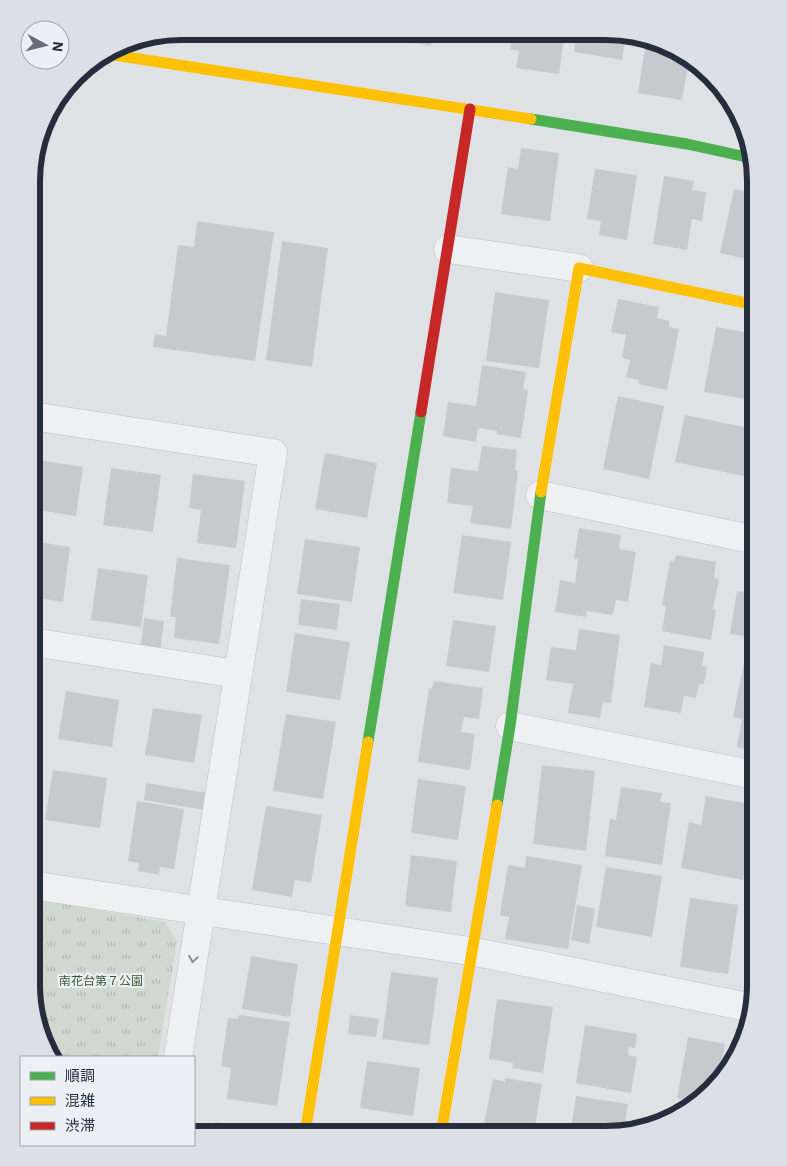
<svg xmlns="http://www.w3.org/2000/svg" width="787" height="1166" viewBox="0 0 787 1166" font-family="'IBM Plex Sans','Noto Sans JP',sans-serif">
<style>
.park{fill:url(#park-tufts)}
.building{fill:#c7cacd}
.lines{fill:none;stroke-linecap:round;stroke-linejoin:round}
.street-casing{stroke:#bdc0c3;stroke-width:29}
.street{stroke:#eef0f1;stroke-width:28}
.fast{stroke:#4caf50;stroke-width:11}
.slow{stroke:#ffc107;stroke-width:11}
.jam{stroke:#c62828;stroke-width:11}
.oneway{stroke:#8a8f98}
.labels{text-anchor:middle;stroke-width:4.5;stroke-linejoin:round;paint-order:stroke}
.park-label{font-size:12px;fill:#3a5a33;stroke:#ecf0f5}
.rim{fill:none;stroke:#262e3e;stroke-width:6}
</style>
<defs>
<pattern id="park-tufts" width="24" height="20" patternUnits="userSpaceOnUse" patternTransform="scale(1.25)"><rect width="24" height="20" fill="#cfd9cf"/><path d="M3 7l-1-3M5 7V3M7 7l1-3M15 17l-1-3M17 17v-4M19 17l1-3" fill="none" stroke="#b2bbb3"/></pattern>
</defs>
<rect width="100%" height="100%" fill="#dfe2e5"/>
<path class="park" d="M31 898 165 922 177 941 158 1057H54L43 1042 31 985Z"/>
<g class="building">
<path d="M382 32H433L431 46 381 37Z"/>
<path d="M457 32H487L486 42 456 37Z"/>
<path d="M513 32H565L559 74 516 68 519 51 510 49Z"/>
<path d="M577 32 626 33 622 60 574 52Z"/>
<path d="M646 41 689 59 682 100 638 93Z"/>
<path d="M703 70 707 75 712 82 701 80Z"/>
<path d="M521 148 559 153 550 221 501 214 508 167 518 169Z"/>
<path d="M595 169 637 175 627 240 599 235 601 221 587 219Z"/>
<path d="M664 176 694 181 692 190 706 192 702 221 692 219 687 250 653 244Z"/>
<path d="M734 189 756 194V261L720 253Z"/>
<path d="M197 221 274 232 255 361 153 347 155 334 166 336 178 245 194 247Z"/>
<path d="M282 241 328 248 312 367 266 360Z"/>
<path d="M495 292 549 300 539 368 486 361Z"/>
<path d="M618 299 659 307 657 318 669 321V327L679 329 667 390 638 384 639 380 626 377 630 360 622 358 626 335 611 332Z"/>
<path d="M716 327 756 334V401L704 392Z"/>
<path d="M482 365 526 372 523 389 528 390 521 438 497 434V431L478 428 476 442 443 436 448 402 476 406Z"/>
<path d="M618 396 664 406 649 479 603 469Z"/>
<path d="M685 415 753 429 744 476 675 462Z"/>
<path d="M482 446 517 450 515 470 518 471 511 529 470 523 473 506 447 503 451 468 478 471Z"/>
<path d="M325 453 377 463 367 518 315 509Z"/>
<path d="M32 459 83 467 76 516 32 509Z"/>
<path d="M111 468 161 475 153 532 103 525Z"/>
<path d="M193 474 245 481 236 548 197 543 201 510 189 508Z"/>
<path d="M579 528 621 535 619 549 636 552 628 602 616 600 613 615 587 611 586 617 555 612 560 580 575 583 578 559H574Z"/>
<path d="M462 535 511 542 503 600 453 593Z"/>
<path d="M305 539 360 547 352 602 297 594Z"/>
<path d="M32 541 70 547 63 602 32 597Z"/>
<path d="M676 555 716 562 714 578 719 579 713 609 716 610 711 640 662 631 666 606 662 605 670 561 674 562Z"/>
<path d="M177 558 230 565 219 644 174 638 176 617H170Z"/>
<path d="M98 568 148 575 141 627 91 620Z"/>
<path d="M755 577H756V651L748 649 750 637 730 634 737 591 752 593Z"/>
<path d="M301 599 340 604 337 630 298 625Z"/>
<path d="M144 618 164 621 160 653 140 651Z"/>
<path d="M453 620 496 626 489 672 446 666Z"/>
<path d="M579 629 620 635 611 703 603 702 600 718 568 713 573 684 546 680 551 647 576 650Z"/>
<path d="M295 633 350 642 340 700 286 692Z"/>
<path d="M664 645 704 652 702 666 707 667 704 684H699L696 698 684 696 681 713 644 707 651 663 661 665Z"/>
<path d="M745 658 756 661V751L737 747 742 719 733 717Z"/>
<path d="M434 681 483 688 479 719 464 717 461 732 475 734 470 770 418 762 429 688 432 689Z"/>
<path d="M66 691 119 700 112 747 58 739Z"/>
<path d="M153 708 202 715 194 763 145 755Z"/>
<path d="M286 714 336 722 323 799 273 791Z"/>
<path d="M542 765 595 771 586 851 533 844Z"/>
<path d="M53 770 107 778 100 828 45 820Z"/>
<path d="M418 779 466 786 458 840 411 833Z"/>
<path d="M146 783 208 793 205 810 144 800Z"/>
<path d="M621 787 662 793 660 802 671 803 662 865 605 856 610 819 616 820Z"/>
<path d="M706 796 755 805 743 880 681 868 689 822 701 825Z"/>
<path d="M137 801 184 809 174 869 160 867 159 875 138 871 139 863 128 861Z"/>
<path d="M266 806 322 815 311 883 295 880 292 897 252 890Z"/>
<path d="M411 855 457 861 451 912 405 906Z"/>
<path d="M526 856 582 865 568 949 505 939 509 917 500 915 508 865 525 868Z"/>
<path d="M606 867 662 876 652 937 596 927Z"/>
<path d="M690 898 738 905 728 974 680 967Z"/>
<path d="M577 905 595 909 589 944 571 940Z"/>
<path d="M251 956 298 964 290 1017 242 1009Z"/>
<path d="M391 972 438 978 429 1045 382 1039Z"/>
<path d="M497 999 553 1007 543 1073 512 1068 513 1063 489 1059Z"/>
<path d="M239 1015 290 1022 277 1106 227 1099 231 1068 221 1066 228 1018 238 1019Z"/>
<path d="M350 1015 379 1019 376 1037 348 1034Z"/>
<path d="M585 1025 637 1034 635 1048 629 1047 628 1055 637 1057 631 1093 576 1083Z"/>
<path d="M688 1037 725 1044 718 1078 721 1079 692 1101 677 1098Z"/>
<path d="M367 1061 420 1068 413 1116 360 1108Z"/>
<path d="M505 1078 542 1084 534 1133 482 1134 493 1079 505 1082Z"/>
<path d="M576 1096 628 1104 624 1131 606 1135H570Z"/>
<path d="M215 1122 274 1131V1134H213Z"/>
<path d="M361 1130 378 1133V1134H360Z"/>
</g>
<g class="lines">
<g class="street-casing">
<g id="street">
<path d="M448 249 579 268"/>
<path d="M32 416 273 453 178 1057"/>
<path d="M540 495 756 540"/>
<path d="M32 642 237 674"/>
<path d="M510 726 755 775"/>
<path d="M31 885 470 951 753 1008"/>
</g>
</g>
<use href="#street" class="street"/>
<g class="fast">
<path d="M531 119 687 144 751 158"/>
<path d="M368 742 421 412"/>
<path d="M497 805 510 726 541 492"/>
</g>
<g class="slow">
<path d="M107 54 531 119"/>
<path d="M541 492 579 268 756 305"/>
<path d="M305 1134 368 742"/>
<path d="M441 1134 497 805"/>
</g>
<path class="jam" d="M421 412 470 109"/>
</g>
<defs><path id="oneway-chevron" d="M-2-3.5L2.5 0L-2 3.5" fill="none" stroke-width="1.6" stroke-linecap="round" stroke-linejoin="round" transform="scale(1.25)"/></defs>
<use class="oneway" href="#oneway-chevron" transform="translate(193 959) rotate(99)"/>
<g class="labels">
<g class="park-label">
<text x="101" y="985">南花台第７公園</text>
</g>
</g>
<path d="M0 0H787V1166H0ZM181 40H606A141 141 0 0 1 747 181V985A141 141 0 0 1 606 1126H181A141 141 0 0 1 40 985V181A141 141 0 0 1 181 40Z" fill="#dce0e6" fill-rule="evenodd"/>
<path class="rim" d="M181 40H606A141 141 0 0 1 747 181V985A141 141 0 0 1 606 1126H181A141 141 0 0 1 40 985V181A141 141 0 0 1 181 40Z"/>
<rect x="20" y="1056" width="175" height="90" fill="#ecf0f5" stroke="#9da2ac"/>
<rect x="30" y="1072" width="25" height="8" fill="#4caf50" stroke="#9da2ac"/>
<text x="65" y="1081" font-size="15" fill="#262e3e">順調</text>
<rect x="30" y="1097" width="25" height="8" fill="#ffc107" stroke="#9da2ac"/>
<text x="65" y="1106" font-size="15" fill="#262e3e">混雑</text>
<rect x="30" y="1122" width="25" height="8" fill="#c62828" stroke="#9da2ac"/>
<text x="65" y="1131" font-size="15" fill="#262e3e">渋滞</text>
<g transform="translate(45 45) rotate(97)"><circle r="24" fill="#ecf0f5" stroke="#9da2ac"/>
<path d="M0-4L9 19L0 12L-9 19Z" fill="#676d78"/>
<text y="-8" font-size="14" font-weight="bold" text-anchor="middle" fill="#262e3e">N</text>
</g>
</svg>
